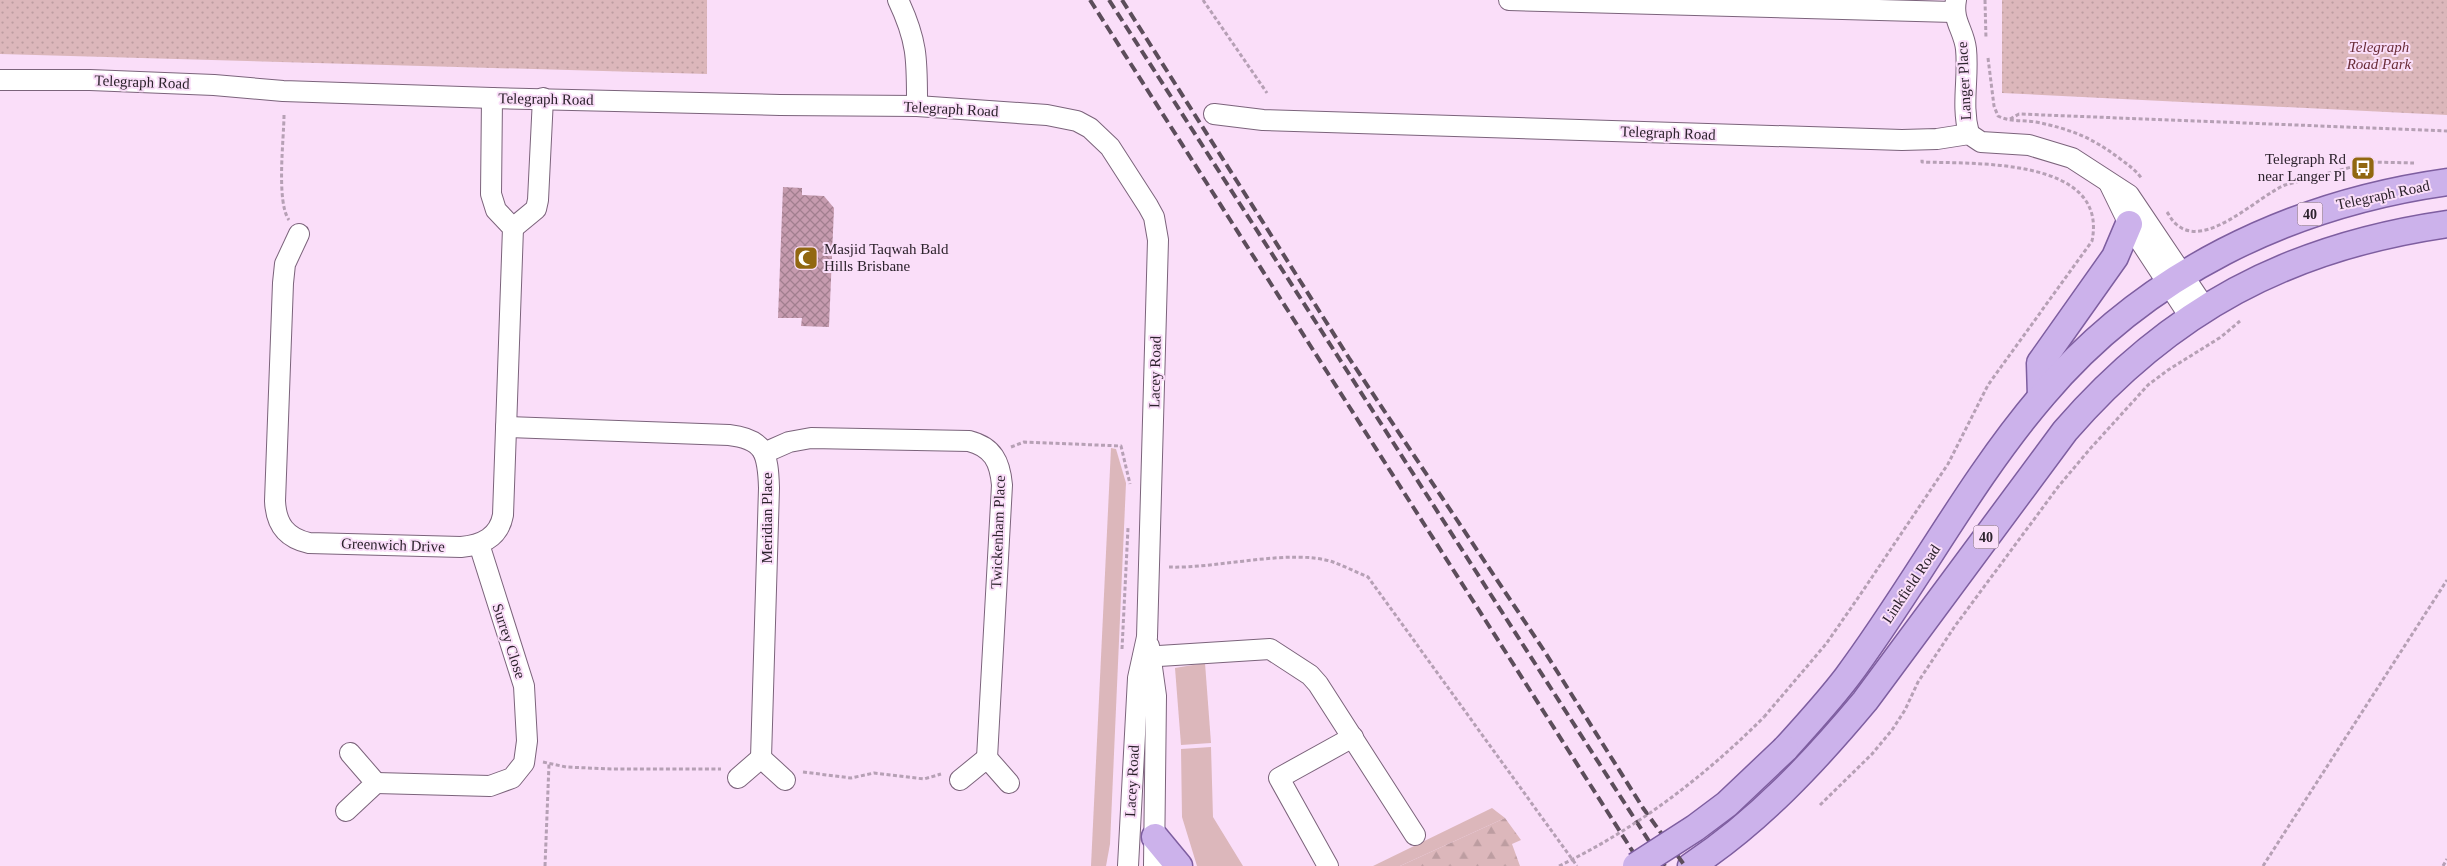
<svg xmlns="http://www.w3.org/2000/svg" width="2447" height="866" viewBox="0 0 2447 866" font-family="'Times New Roman',serif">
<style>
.grass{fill:#dcb7bb}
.forest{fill:url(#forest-firs)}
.park{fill:url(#park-dots)}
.building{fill:url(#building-cross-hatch)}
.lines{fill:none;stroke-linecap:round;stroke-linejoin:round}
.minor-casing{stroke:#7b637b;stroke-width:22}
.major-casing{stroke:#7e5ea0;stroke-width:29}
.path{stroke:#b6a0b5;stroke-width:3;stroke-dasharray:4 2.5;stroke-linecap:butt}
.minor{stroke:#fff;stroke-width:20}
.major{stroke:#ccb2eb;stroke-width:26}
.rail{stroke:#5c4d5b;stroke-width:4;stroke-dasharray:10 5;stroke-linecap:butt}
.major-bridge-casing{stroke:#7e5ea0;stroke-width:29;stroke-linecap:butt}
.path-bridge{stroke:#b6a0b5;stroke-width:3;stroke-dasharray:4 2.5;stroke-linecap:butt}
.major-bridge{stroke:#ccb2eb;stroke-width:26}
.labels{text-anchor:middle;stroke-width:4;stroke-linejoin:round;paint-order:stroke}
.shield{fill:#fadef9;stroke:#6a5a6a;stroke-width:1}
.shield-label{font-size:14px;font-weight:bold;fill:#2c222c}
.park-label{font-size:15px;font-style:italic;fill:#6a2d38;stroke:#fadef9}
.street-label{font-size:15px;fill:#2c222c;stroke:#fadef9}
.poi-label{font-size:15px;fill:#2c222c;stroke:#fadef9;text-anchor:end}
</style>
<defs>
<pattern id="forest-firs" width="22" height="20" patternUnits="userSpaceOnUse" patternTransform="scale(1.25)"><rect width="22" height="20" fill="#dcb7bb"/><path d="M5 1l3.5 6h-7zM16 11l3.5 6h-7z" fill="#bd9da1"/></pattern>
<pattern id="park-dots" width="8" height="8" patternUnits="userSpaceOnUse" patternTransform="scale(1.25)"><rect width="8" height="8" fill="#dcb7bb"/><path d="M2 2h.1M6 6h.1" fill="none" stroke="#bd9da1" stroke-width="1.8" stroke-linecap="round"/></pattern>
<pattern id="building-cross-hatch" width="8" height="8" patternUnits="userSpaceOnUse" patternTransform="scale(1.25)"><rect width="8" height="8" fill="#c69baf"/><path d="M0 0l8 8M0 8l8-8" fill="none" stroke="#a17e8f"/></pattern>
</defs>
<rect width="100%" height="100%" fill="#fadef9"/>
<g class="grass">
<path d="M1111 448 1116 449 1126 483 1110 844 1106 866H1091Z"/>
<path d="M1205 663 1211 743 1181 745 1175 668Z"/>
<path d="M1211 747 1213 817 1243 866H1197L1182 817 1181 749Z"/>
<path d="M1492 808 1505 818 1400 866H1373Z"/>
</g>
<path class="forest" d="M1505 818 1521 840 1512 844 1520 866H1400Z"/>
<g class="park">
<path d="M0 0H707V74L0 54Z"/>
<path d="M2002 0H2447V115L2002 93Z"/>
</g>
<path class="building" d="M783 187 802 188V195L824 196 834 208 829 327 801 326 802 318H778Z"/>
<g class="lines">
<g class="minor-casing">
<g id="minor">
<path d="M898 0C918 42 917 61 917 106"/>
<path d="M1509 0 1953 12"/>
<path d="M1956 0C1952 21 1964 30 1966 49 1969 78 1961 105 1969 134"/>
<path d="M0 80H90L214 85 283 91 492 98 780 105 917 106 1047 115 1077 121 1090 128 1110 147 1148 206 1154 217 1158 240 1147 637 1138 678 1128 866"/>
<path d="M1214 114 1263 120 1902 140 1937 139 1969 134 1981 142 2029 145 2072 158 2129 195 2205 308"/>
<path d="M2109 183 2129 224 2190 317"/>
<path d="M513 228 536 209 538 200 543 98"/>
<path d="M299 234 285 264 283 283 275 501C276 524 286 538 309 543L461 547C482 545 499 537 503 515L513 228 496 210 491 194 492 98"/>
<path d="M506 427 729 435C765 439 768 454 769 488L761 758"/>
<path d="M764 453 789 442 811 438 969 441C993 447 1000 462 1002 485L987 758"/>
<path d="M1149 646 1156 696 1154 866"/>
<path d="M1143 657 1270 649 1310 675 1318 684 1415 835"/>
<path d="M738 778 761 758 785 780"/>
<path d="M960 780 987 758 1009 783"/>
<path d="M376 783 490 786 512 778 524 763 527 741 524 686 479 544"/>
<path d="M346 811 376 783 350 753"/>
<path d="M1328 866 1279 778 1353 737"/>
</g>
</g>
<g class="major-casing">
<g id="major">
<path d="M2041 397 2040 363 2115 257 2129 224"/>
<path d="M1785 749C1806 726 1828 702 1847 677 1915 586 1968 483 2042 396 2145 274 2290 204 2447 182"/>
<path d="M1155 837 1179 866"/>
<path d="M1691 866C1758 822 1814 762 1865 701L2065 431C2170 310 2288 247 2447 224"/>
</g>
</g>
<g class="path">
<path d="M1203 0 1267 93"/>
<path d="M1985 0 1986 39"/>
<path d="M1988 58 1994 106 1998 116C2010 122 2023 120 2036 122 2070 129 2091 137 2119 158 2128 165 2136 170 2142 179"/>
<path d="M284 115C284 138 276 202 289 220"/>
<path d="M2010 119 2019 114 2447 131"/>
<path d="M2167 212C2170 216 2172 221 2176 224 2205 251 2258 196 2285 185L2370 162 2414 163"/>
<path d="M1011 447 1024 442 1121 446 1130 484"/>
<path d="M1169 567C1217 569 1291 548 1333 562 1344 566 1356 572 1368 577L1577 866"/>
<path d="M1122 649 1128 528"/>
<path d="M1764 717 1826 644 1860 595 1948 464 1988 385 2092 241C2109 157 1974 164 1922 162V159"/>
<path d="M543 762 566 767 611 769H721"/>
<path d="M803 772 851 778 874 773 924 779 941 774"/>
<path d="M1820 805 1872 754 1892 730 1905 710 1918 682 1955 626 2058 487 2089 450 2148 385 2168 370 2221 337 2240 321"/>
<path d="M545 866 549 764"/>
<path d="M2263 866 2447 580"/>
<path d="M2443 866 2447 859"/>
</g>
<use href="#minor" class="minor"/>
<use href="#major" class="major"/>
<g class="rail">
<path d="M1090 0 1642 866"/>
<path d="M1109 0 1665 866"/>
<path d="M1122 0 1349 358 1543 649 1643 808 1685 866"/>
</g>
<g class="major-bridge-casing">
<path id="major-bridge" d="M1636 866 1695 828 1727 804 1785 749"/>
</g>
<path class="path-bridge" d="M1559 866C1636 829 1704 777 1764 717"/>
<use href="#major-bridge" class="major-bridge"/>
</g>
<defs>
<g id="bus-square" transform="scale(1.25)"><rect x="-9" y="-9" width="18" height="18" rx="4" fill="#916710" stroke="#fadef9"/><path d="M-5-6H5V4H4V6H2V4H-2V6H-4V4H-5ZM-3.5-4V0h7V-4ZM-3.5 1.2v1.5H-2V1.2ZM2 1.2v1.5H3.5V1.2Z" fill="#fff"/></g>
<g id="mosque-square" transform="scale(1.25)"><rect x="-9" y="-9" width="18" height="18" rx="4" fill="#916710" stroke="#fadef9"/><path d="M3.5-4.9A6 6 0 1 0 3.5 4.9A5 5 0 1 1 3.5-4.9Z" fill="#fff"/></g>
</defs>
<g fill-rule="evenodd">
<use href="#bus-square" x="2363" y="168"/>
<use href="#mosque-square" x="806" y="258"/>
</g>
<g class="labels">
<g class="shield">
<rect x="2297.5" y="202.5" width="25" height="23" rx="4"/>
<rect x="1973.5" y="525.5" width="25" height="23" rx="4"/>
</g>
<g class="shield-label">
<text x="2310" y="219">40</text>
<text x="1986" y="542">40</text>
</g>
<g class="park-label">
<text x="2379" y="52">Telegraph<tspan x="2379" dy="17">Road Park</tspan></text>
</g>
<g class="street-label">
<text transform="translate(1964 81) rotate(-93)" y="5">Langer Place</text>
<text transform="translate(142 82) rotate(2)" y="5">Telegraph Road</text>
<text transform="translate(546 99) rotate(1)" y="5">Telegraph Road</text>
<text transform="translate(951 109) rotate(3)" y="5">Telegraph Road</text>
<text transform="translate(1668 133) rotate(2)" y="5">Telegraph Road</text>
<text transform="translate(2383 195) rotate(-12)" y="5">Telegraph Road</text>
<text transform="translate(1155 372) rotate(-89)" y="5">Lacey Road</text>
<text transform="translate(767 518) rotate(-90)" y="5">Meridian Place</text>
<text transform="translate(998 532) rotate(-88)" y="5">Twickenham Place</text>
<text transform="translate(393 545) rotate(2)" y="5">Greenwich Drive</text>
<text transform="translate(1911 584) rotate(-56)" y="5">Linkfield Road</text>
<text transform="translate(509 641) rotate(72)" y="5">Surrey Close</text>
<text transform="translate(1132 781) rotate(-87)" y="5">Lacey Road</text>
</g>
<g class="poi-label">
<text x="2346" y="164">Telegraph Rd<tspan x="2346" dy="17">near Langer Pl</tspan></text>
<text x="824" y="254" text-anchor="start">Masjid Taqwah Bald<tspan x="824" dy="17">Hills Brisbane</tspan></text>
</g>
</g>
</svg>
